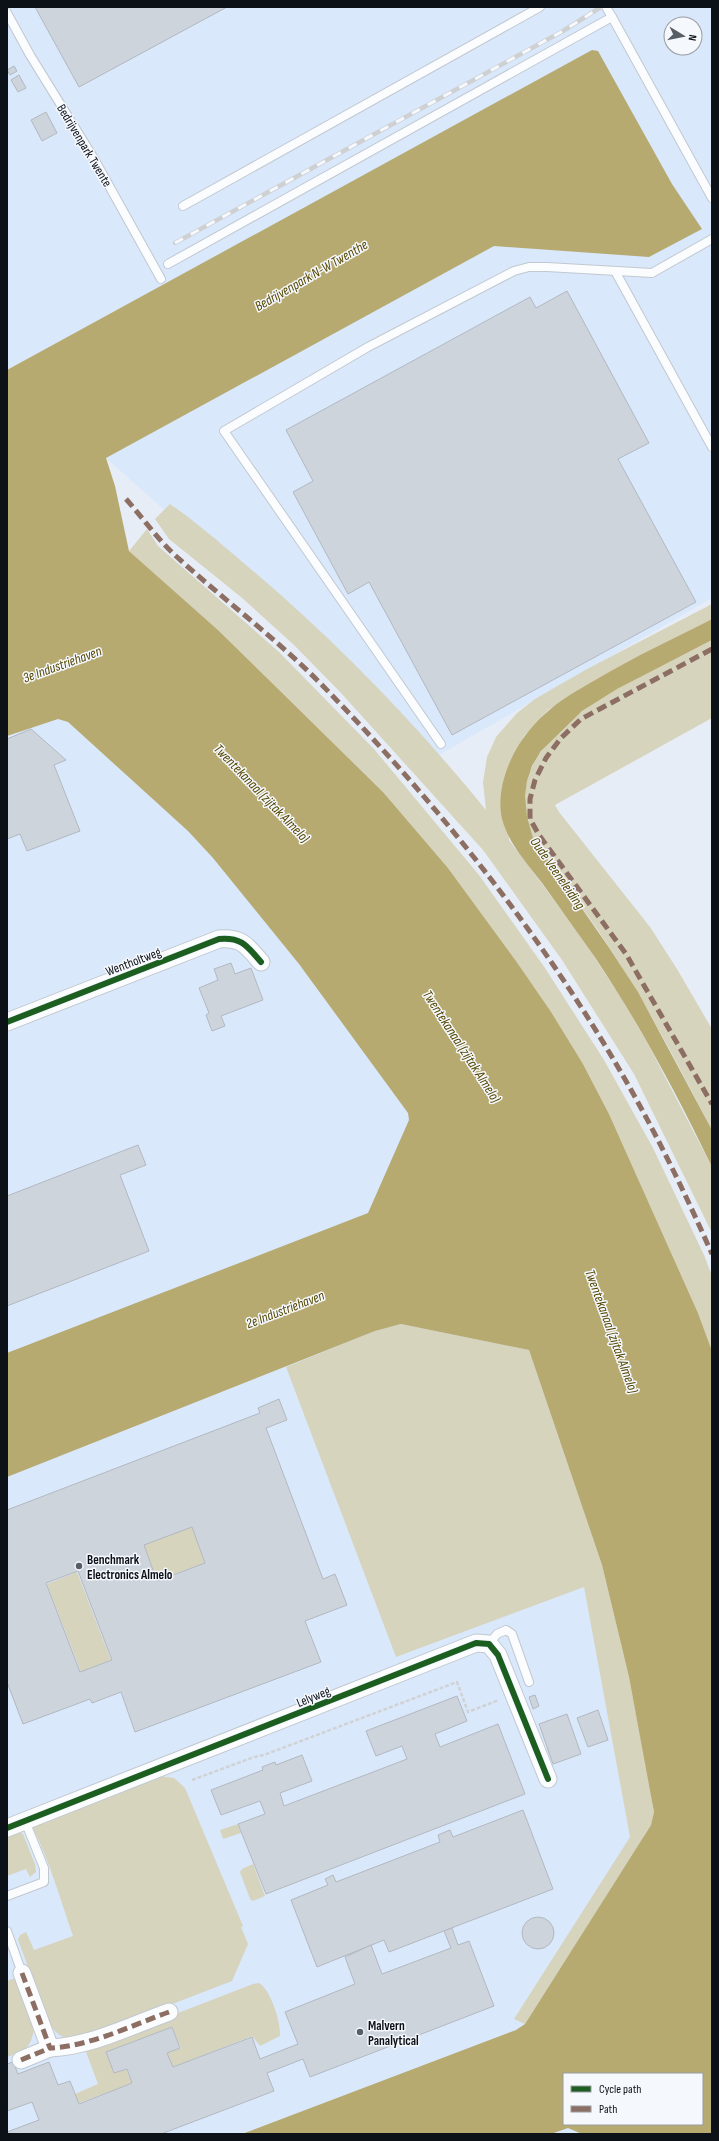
<svg xmlns="http://www.w3.org/2000/svg" width="719" height="2141" viewBox="0 0 719 2141" font-family="'Sofia Sans Condensed',sans-serif">
<style>
.built{fill:#dae8fb;fill-rule:evenodd}
.green{fill:#d7d4be}
.water{fill:#b6aa71;fill-rule:evenodd}
.building{fill:#cdd4dc;stroke:#b2b8c0;fill-rule:evenodd}
.lines{fill:none;stroke-linecap:round;stroke-linejoin:round}
.lane-casing{stroke:#c1c8d0;stroke-width:10}
.street-casing{stroke:#c1c8d0;stroke-width:19}
.path{stroke:#d0d2d4;stroke-width:2.5;stroke-dasharray:4 2;stroke-linecap:butt}
.lane{stroke:#fbfcfe;stroke-width:8}
.street{stroke:#fbfcfe;stroke-width:17}
.rail-casing{stroke:#ced0d2;stroke-width:4.5}
.rail{stroke:#f5f8fd;stroke-width:3;stroke-dasharray:9;stroke-linecap:butt}
.quiet{stroke:#8d6e63;stroke-width:5;stroke-dasharray:10 5;stroke-linecap:butt}
.cycleway-casing{stroke:#f5f8fd;stroke-width:8}
.cycleway{stroke:#1b5e20;stroke-width:6}
.poi-dot{fill:#585e66;stroke:#f5f8fd;stroke-width:1.5}
.labels{text-anchor:middle;stroke-width:3;stroke-linejoin:round;paint-order:stroke}
.street-label{font-size:13px;fill:#0c1118;stroke:#f5f8fd}
.poi-label{font-size:13px;font-weight:bold;fill:#0c1118;stroke:#f5f8fd;text-anchor:start}
.water-label{font-size:14px;font-style:italic;fill:#554700;stroke:#f5f8fd}
</style>
<rect width="100%" height="100%" fill="#e6edf7"/>
<g class="built">
<path d="M7 7H712V598L439 755 106 458 7 428ZM671 24H695V48H671Z"/>
<path d="M7 650 222 813 513 1251 584 1512 682 2074H564V2124L693 2134H7Z"/>
</g>
<g class="green">
<path d="M170 504C199 524 226 548 253 571 338 643 416 724 486 810L483 782 487 757 496 737 517 713 535 699 587 669 712 604V619L615 669 548 710 524 736 507 770 509 840 575 928 620 996 649 1046 712 1167V1233L634 1074 562 960 483 850 341 693 295 646 241 597 169 539 155 519Z"/>
<path d="M147 529 158 546 279 652 374 749 479 875 545 968 604 1060 653 1148 704 1255 712 1276V1351L698 1313 609 1114 583 1064 516 961 448 868 383 792 218 630 129 551Z"/>
<path d="M712 640V718L555 805 559 812 650 927 677 969 712 1029V1130C680 1069 649 1008 611 950 593 922 572 894 552 866 546 857 536 847 532 837 524 815 521 787 533 765 566 703 653 672 712 640Z"/>
<path d="M401 1324 529 1350 602 1565 629 1677 649 1781 654 1813 651 1825 525 2024 514 2019 630 1837 584 1587 396 1657 286 1367 375 1331Z"/>
<path d="M192 1527 205 1563 157 1580 144 1545Z"/>
<path d="M77 1572 111 1660 81 1672 47 1584Z"/>
<path d="M159 1776 174 1778 185 1788 243 1926 241 1927 248 1944 232 1981 84 2038C66 2039 58 2039 49 2022L18 1940 20 1935 26 1932 34 1950 73 1936C60 1899 50 1862 33 1828L39 1822Z"/>
<path d="M238 1824 241 1833 223 1839 220 1830Z"/>
<path d="M19 1832 23 1834 35 1864 36 1872 30 1877 26 1869 7 1876V1837Z"/>
<path d="M253 1864 265 1896 253 1901 250 1899 240 1872 242 1869Z"/>
<path d="M15 1978 34 2027C32 2047 25 2051 7 2057V1981Z"/>
<path d="M259 1983C271 1990 281 2023 280 2036L260 2046 252 2036 173 2067 167 2053 181 2048 172 2027 106 2052 114 2073 126 2069 132 2083 79 2103 75 2094 98 2084 85 2049 253 1984Z"/>
</g>
<g class="water">
<path d="M592 50 598 51 672 184 702 229 649 257 494 246 106 458 115 486 129 551 218 630 383 792 448 868 516 961 551 1012 583 1064 609 1114 698 1313 712 1351V2134H582L568 2128 551 2134H242L516 2030 525 2024 651 1825 654 1812 629 1677 602 1565 529 1350 401 1324 375 1331 7 1477V1353L368 1213 409 1120 408 1113 299 964 213 858 188 831 68 722 58 719 7 736V370ZM564 2074H702V2124H564Z"/>
<path d="M712 619V640L617 689 582 711 541 751 532 766 527 781 525 796 527 817 533 838 610 949 638 992 712 1130V1167C678 1096 640 1025 596 959 578 933 560 908 542 883 526 862 509 844 502 819 495 787 512 749 533 726 551 705 574 692 597 679 634 657 673 639 712 619Z"/>
</g>
<g class="building">
<path d="M35 7H227L79 87Z"/>
<path d="M14 66 17 71 10 75 7 70Z"/>
<path d="M19 75 26 88 18 92 11 80Z"/>
<path d="M46 112 57 133 42 141 31 120Z"/>
<path d="M567 291 649 443 618 459 696 602 452 735 369 582 348 594 293 492 313 481 286 430 530 297 536 308Z"/>
<path d="M31 729 66 760 54 765 80 831 27 851 20 834 7 839V739Z"/>
<path d="M231 963 235 974 251 968 263 1000 221 1016 225 1026 212 1031 206 1015 209 1013 199 988 218 980 214 969Z"/>
<path d="M138 1145 146 1165 120 1175 149 1251 7 1306V1196Z"/>
<path d="M279 1399 287 1420 266 1428 323 1579 335 1574 347 1605 305 1621 321 1662 135 1732 121 1692 92 1703 90 1699 23 1724 7 1682V1510L260 1413 258 1408ZM192 1527 205 1563 157 1581 144 1545ZM78 1571 112 1660 80 1672 46 1583Z"/>
<path d="M535 1695 539 1706 533 1709 529 1697Z"/>
<path d="M457 1696 467 1721 435 1734 440 1747 498 1724 525 1794 266 1894 238 1824 265 1814 260 1801 221 1815 211 1790 263 1770 262 1767 275 1762 276 1765 302 1755 312 1781 280 1793 284 1806 407 1759 402 1746 376 1756 366 1731Z"/>
<path d="M598 1710 608 1740 588 1747 577 1718Z"/>
<path d="M567 1714 581 1754 553 1764 539 1724Z"/>
<path d="M523 1810 553 1889 389 1952 384 1940 317 1967 291 1900 328 1885 325 1879 333 1875 336 1882 440 1842 438 1835 450 1830 453 1837Z"/>
<circle cx="538" cy="1933" r="16"/>
<path d="M452 1928 458 1945 469 1941 494 2006 310 2077 303 2059 267 2073 274 2091 161 2134H7V2132L39 2120 32 2102 7 2111V2064L13 2062 18 2074 49 2062 58 2085 70 2081 79 2104 132 2083 127 2069 114 2073 106 2052 172 2027 180 2048 167 2053 173 2067 252 2037 260 2059 298 2044 285 2012 355 1984 345 1957 371 1945 382 1974 451 1948 444 1931Z"/>
</g>
<g class="lines">
<g class="lane-casing">
<g id="lane">
<path d="M606 7 612 17"/>
<path d="M7 13 30 55 93 157 161 279"/>
<path d="M183 206 540 7"/>
<path d="M168 264 612 17 712 198"/>
<path d="M615 271 712 447"/>
<path d="M441 744 224 431 368 347 514 271 529 267H547L652 273 712 239"/>
<path d="M489 1644 497 1634 506 1630 512 1634 529 1682"/>
<path d="M7 1896 44 1882V1868L25 1821"/>
<path d="M7 1931 22 1973"/>
</g>
</g>
<g class="street-casing">
<g id="street">
<path d="M7 1022 219 939C242 937 247 946 261 962"/>
<path d="M7 1828 476 1643 489 1644 498 1655 548 1779"/>
<path d="M22 1973 50 2048C91 2046 130 2026 169 2012"/>
<path d="M21 2060 50 2048"/>
</g>
</g>
<path class="path" d="M192 1780 254 1757 264 1755 457 1682 468 1712 499 1700"/>
<use href="#lane" class="lane"/>
<use href="#street" class="street"/>
<g class="rail-casing">
<path id="rail" d="M175 243 563 31 601 7"/>
</g>
<use href="#rail" class="rail"/>
<g class="quiet">
<path d="M126 499C143 518 158 540 177 557 225 601 277 639 322 685 438 804 543 936 626 1081 658 1137 686 1195 712 1254"/>
<path d="M712 649 581 719 561 738 546 758 535 780 530 799V819L539 835 626 954 712 1104"/>
<path d="M22 1973 50 2048C91 2046 130 2026 169 2012"/>
<path d="M21 2060 50 2048"/>
</g>
<g class="cycleway-casing">
<g id="cycleway">
<path d="M7 1022 219 939C242 937 247 946 261 962"/>
<path d="M7 1828 476 1643 489 1644 498 1655 548 1779"/>
</g>
</g>
<use href="#cycleway" class="cycleway"/>
</g>
<g class="poi-dot">
<circle cx="79" cy="1566" r="4"/>
<circle cx="360" cy="2032" r="4"/>
</g>
<g class="labels">
<g class="street-label">
<text transform="translate(85 145) rotate(59)" y="5">Bedrijvenpark Twente</text>
<text transform="translate(133 961) rotate(-21)" y="5">Wentholtweg</text>
<text transform="translate(313 1696) rotate(-22)" y="5">Lelyweg</text>
</g>
<g class="poi-label">
<text x="87" y="1564">Benchmark<tspan x="87" dy="15">Electronics Almelo</tspan></text>
<text x="368" y="2030">Malvern<tspan x="368" dy="15">Panalytical</tspan></text>
</g>
<g class="water-label">
<text transform="translate(311 275) rotate(-30)" y="5">Bedrijvenpark N-W Twenthe</text>
<text transform="translate(62 664) rotate(-20)" y="5">3e Industriehaven</text>
<text transform="translate(262 793) rotate(46)" y="5">Twentekanaal (zijtak Almelo)</text>
<text transform="translate(558 873) rotate(55)" y="5">Oude Veeneleiding</text>
<text transform="translate(462 1046) rotate(57)" y="5">Twentekanaal (zijtak Almelo)</text>
<text transform="translate(285 1309) rotate(-21)" y="5">2e Industriehaven</text>
<text transform="translate(612 1331) rotate(70)" y="5">Twentekanaal (zijtak Almelo)</text>
</g>
</g>
<rect width="719" height="2141" fill="none" stroke="#0c1118" stroke-width="16"/>
<rect x="563" y="2073" width="140" height="52" fill="#f5f8fd" stroke="#989ca1"/>
<rect x="571" y="2086" width="20" height="6" fill="#1b5e20" stroke="#989ca1"/>
<text x="599" y="2093" font-size="12" fill="#0c1118">Cycle path</text>
<rect x="571" y="2106" width="20" height="6" fill="#8d6e63" stroke="#989ca1"/>
<text x="599" y="2113" font-size="12" fill="#0c1118">Path</text>
<g transform="translate(683 36) rotate(100)"><circle r="19" fill="#f5f8fd" stroke="#989ca1"/>
<path d="M0-3L7 15L0 10L-7 15Z" fill="#585e66"/>
<text y="-6" font-size="11" font-weight="bold" text-anchor="middle" fill="#0c1118">N</text>
</g>
</svg>
